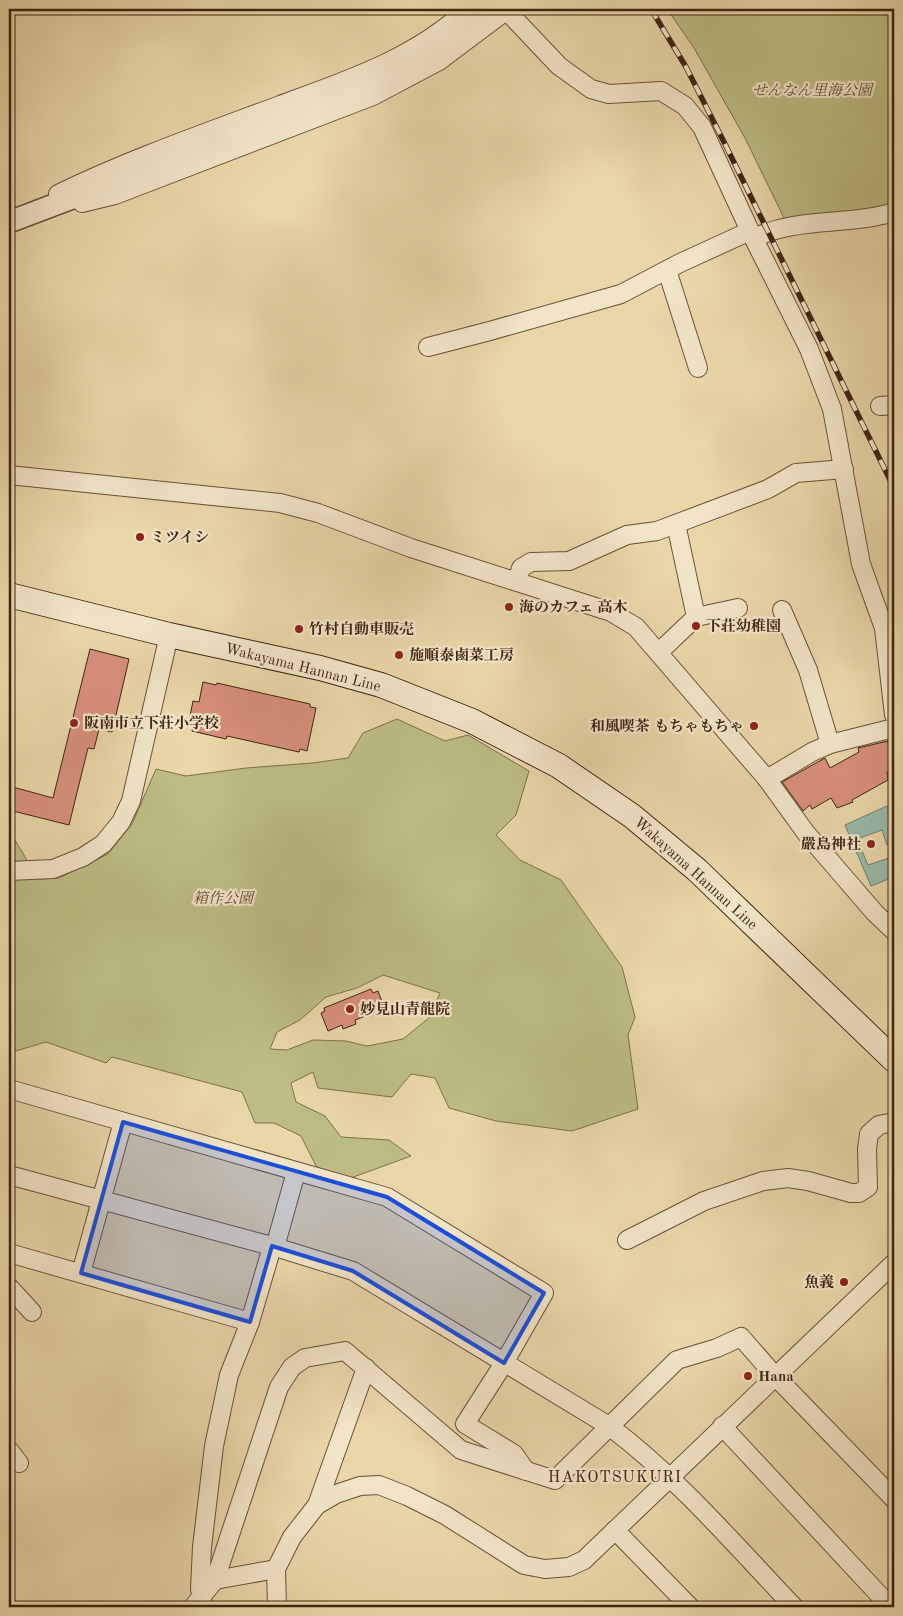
<svg xmlns="http://www.w3.org/2000/svg" width="903" height="1616" viewBox="0 0 903 1616" font-family="'Old Standard TT','Noto Serif JP',serif">
<style>
.green{fill:#bcbc84;stroke:#7d704a;fill-rule:evenodd}
.water{fill:#97b9a9;stroke:#737d6c}
.building{fill:#d88f7c;stroke:#3e2411}
.lines{fill:none;stroke-linecap:round;stroke-linejoin:round}
.minor-casing{stroke:#695037;stroke-width:20}
.tertiary-casing{stroke:#695037;stroke-width:24}
.secondary-casing{stroke:#3e2411;stroke-width:26}
.minor{stroke:#f1e4c7;stroke-width:18}
.tertiary{stroke:#f1e4c7;stroke-width:21}
.secondary{stroke:#f1e4c7;stroke-width:24}
.rail-casing{stroke:#3e2411;stroke-width:5.5}
.rail{stroke:#f1e4c7;stroke-width:4;stroke-dasharray:11;stroke-linecap:butt}
.marked{fill:#1d4ed8;fill-opacity:0.2;stroke:#1d4ed8;stroke-width:4;stroke-linejoin:round}
.poi-dot{fill:#8f2418;stroke:#f1e4c7;stroke-width:2}
.labels{text-anchor:middle;stroke-width:4.5;stroke-linejoin:round;paint-order:stroke}
.park-label{font-size:15px;font-style:italic;fill:#5e4a2e;stroke:#f1e4c7}
.poi-label{font-size:15px;font-weight:bold;fill:#3e2411;stroke:#f1e4c7;text-anchor:start}
.street-label{font-size:15px;fill:#3e2411;stroke:#f1e4c7}
.neighbourhood-label{font-size:16px;letter-spacing:1px;fill:#3e2411;stroke:#f1e4c7}
</style>
<rect width="100%" height="100%" fill="#e9d6a9"/>
<filter id="stains"><feTurbulence type="fractalNoise" baseFrequency=".004" numOctaves="4"/><feColorMatrix values="0 0 0 0 .2 0 0 0 0 .09 0 0 0 0 .02 0 0 0 .5 -.17"/></filter>
<radialGradient id="worn" r=".72"><stop offset=".6" stop-color="#630" stop-opacity="0"/><stop offset="1" stop-color="#630" stop-opacity=".3"/></radialGradient>
<g class="green">
<path d="M667 9H851L894 15V205L786 222 745 138 694 48Z"/>
<path d="M397 719 445 741 468 735 529 771 516 815 496 835 520 860 561 880 622 967 635 1017 628 1035 638 1109 572 1131 496 1121 449 1108 435 1078 411 1074 392 1097 318 1088 313 1072 291 1083 296 1102 325 1116 341 1137 389 1140 411 1156 337 1183 316 1166 301 1136 274 1123H255L242 1092 112 1057 106 1063 46 1042 9 1053V838L15 840 38 879 59 878 108 854 132 824 156 769 186 776 246 768 312 763 348 758 363 733ZM383 975 440 993 430 1017 403 1039 367 1046 346 1041 313 1040 287 1050 270 1049 277 1032 300 1020 326 997 357 988Z"/>
</g>
<path class="water" d="M887 806 894 826V841L887 845 882 830 857 839 868 865 889 858V850L894 848V877L871 886 845 825Z"/>
<g class="building">
<path d="M90 649 129 659 112 732 99 729 94 749 88 748 69 825 9 810V786L53 798Z"/>
<path d="M203 682 216 685 217 683 310 704V707L316 708 307 751 300 749 299 752 227 736 226 739 192 731 195 717 190 716 193 701 199 702Z"/>
<path d="M888 741 891 771 887 772 888 780 852 800 853 802 837 808 831 798 812 809 810 805 803 811 782 782 825 758 830 768 859 752 858 748Z"/>
<path d="M371 989 373 993 378 991 384 1007 370 1012 371 1014 355 1020 356 1024 343 1029 342 1025 328 1031 321 1013 325 1011 324 1008Z"/>
</g>
<g class="lines">
<g class="minor-casing">
<g id="minor">
<path d="M505 9 559 66 591 89 609 94 661 91 685 106 702 127 750 231 809 349 832 409 861 564 884 628 894 715"/>
<path d="M58 194C130 159 205 133 280 105 345 81 416 58 467 9"/>
<path d="M82 203 115 195 373 96 439 61 507 10"/>
<path d="M754 238C797 217 849 226 894 212"/>
<path d="M667 270 698 368"/>
<path d="M428 347 486 332 621 294 680 263 750 231"/>
<path d="M880 406 894 405"/>
<path d="M9 475 280 503 318 513 411 548 611 612 636 627 767 779 806 833 875 913 894 931"/>
<path d="M676 524 696 617"/>
<path d="M517 582 521 568 531 562 569 561 627 535 657 531 768 489 796 473 844 469"/>
<path d="M782 610 808 670 830 744"/>
<path d="M659 652 696 617 738 608"/>
<path d="M767 779 812 752 830 744 894 728"/>
<path d="M9 871 53 869 83 857 103 844 121 822 131 801 169 635"/>
<path d="M9 1089 387 1197 544 1293 504 1363 465 1424 514 1454 526 1471"/>
<path d="M9 1175 275 1247 353 1271 609 1426C678 1478 735 1545 794 1607"/>
<path d="M627 1240 704 1201 763 1181 788 1178 808 1181 851 1193H859L868 1187 867 1149 869 1134 879 1125 894 1122"/>
<path d="M275 1247 296 1172"/>
<path d="M9 1253 250 1322"/>
<path d="M81 1273 123 1122"/>
<path d="M9 1287 32 1312"/>
<path d="M722 1426 885 1601 879 1607"/>
<path d="M9 1450 19 1463"/>
<path d="M317 1505 366 1368"/>
<path d="M615 1530 690 1607"/>
<path d="M215 1580 276 1569"/>
<path d="M202 1598 200 1589 202 1547 214 1446 229 1375 250 1322 272 1247"/>
<path d="M193 1607 215 1580 279 1387 292 1367 305 1358 345 1351 461 1450 555 1480 677 1360 717 1348 741 1337 775 1376 894 1499"/>
<path d="M277 1607 276 1569 292 1537 317 1505 336 1494 360 1486 379 1485 407 1496 445 1515 524 1565 545 1569 569 1567 584 1560 894 1263"/>
</g>
</g>
<g class="tertiary-casing">
<path id="tertiary" d="M9 222 370 85 416 61 457 33 488 9"/>
</g>
<g class="secondary-casing">
<path id="secondary" d="M9 595 169 635 320 668 381 685 472 721 559 766 632 816 697 870 894 1060"/>
</g>
<use href="#minor" class="minor"/>
<use href="#tertiary" class="tertiary"/>
<use href="#secondary" class="secondary"/>
<g class="rail-casing">
<path id="rail" d="M651 9 686 67 724 142 894 488"/>
</g>
<use href="#rail" class="rail"/>
</g>
<path class="marked" d="M123 1122 387 1197 544 1293 504 1363 353 1271 272 1246 250 1322 81 1273Z"/>
<g class="poi-dot">
<circle cx="140" cy="537" r="5"/>
<circle cx="509" cy="607" r="5"/>
<circle cx="696" cy="626" r="5"/>
<circle cx="299" cy="629" r="5"/>
<circle cx="399" cy="655" r="5"/>
<circle cx="74" cy="723" r="5"/>
<circle cx="754" cy="726" r="5"/>
<circle cx="871" cy="844" r="5"/>
<circle cx="350" cy="1009" r="5"/>
<circle cx="844" cy="1282" r="5"/>
<circle cx="748" cy="1376" r="5"/>
</g>
<g class="labels">
<g class="park-label">
<text x="812" y="95">せんなん里海公園</text>
<text x="223" y="903">箱作公園</text>
</g>
<g class="poi-label">
<text x="150" y="542">ミツイシ</text>
<text x="519" y="612">海のカフェ 高木</text>
<text x="706" y="631">下荘幼稚園</text>
<text x="309" y="634">竹村自動車販売</text>
<text x="409" y="660">施順泰鹵菜工房</text>
<text x="84" y="728">阪南市立下荘小学校</text>
<text x="744" y="731" text-anchor="end">和風喫茶 もちゃもちゃ</text>
<text x="861" y="849" text-anchor="end">嚴島神社</text>
<text x="360" y="1014">妙見山青龍院</text>
<text x="834" y="1287" text-anchor="end">魚義</text>
<text x="758" y="1381">Hana</text>
</g>
<g class="street-label">
<text transform="translate(303 667) rotate(14)" y="5">Wakayama Hannan Line</text>
<text transform="translate(696 873) rotate(42)" y="5">Wakayama Hannan Line</text>
</g>
<g class="neighbourhood-label">
<text x="615" y="1482">HAKOTSUKURI</text>
</g>
</g>
<rect width="903" height="1616" fill="none" stroke="#e9d6a9" stroke-width="30"/>
<rect x="10" y="10" width="883" height="1596" fill="none" stroke="#3e2411" stroke-width="2.5"/>
<rect x="15" y="15" width="873" height="1586" fill="none" stroke="#3e2411"/>
<rect width="100%" height="100%" filter="url(#stains)"/>
<rect width="100%" height="100%" fill="url(#worn)"/>
</svg>
